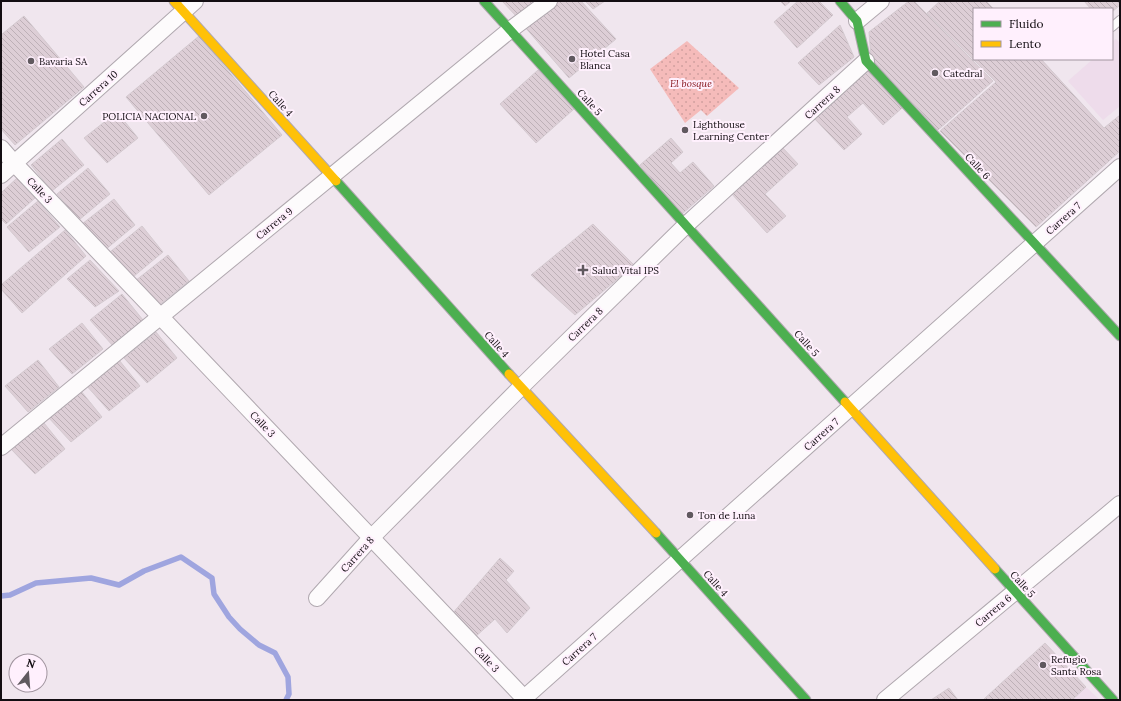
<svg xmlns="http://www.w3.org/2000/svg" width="1121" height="701" viewBox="0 0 1121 701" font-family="Lora,serif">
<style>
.built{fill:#eedceb}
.grass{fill:url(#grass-dots)}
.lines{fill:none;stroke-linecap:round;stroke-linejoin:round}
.stream{stroke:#9fa5df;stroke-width:5.5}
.building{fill:url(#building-back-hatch);stroke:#d4cad0}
.lane-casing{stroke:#b0a8af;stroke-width:10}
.street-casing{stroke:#b0a8af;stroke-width:18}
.fast-casing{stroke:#b0a8af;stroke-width:11}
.slow-casing{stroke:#b0a8af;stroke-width:11}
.lane{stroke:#fdfbfc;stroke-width:8}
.street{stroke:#fdfbfc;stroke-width:16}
.fast{stroke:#4caf50;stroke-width:9}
.slow{stroke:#ffc107;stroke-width:9}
.poi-dot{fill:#60595f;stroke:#fff0fd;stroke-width:1.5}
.labels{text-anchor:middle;stroke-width:4;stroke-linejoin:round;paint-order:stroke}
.poi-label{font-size:10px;fill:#130d12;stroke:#fff0fd;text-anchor:start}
.park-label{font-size:10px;font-style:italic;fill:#830e15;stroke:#fff0fd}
.street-label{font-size:10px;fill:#130d12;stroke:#fff0fd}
</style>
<defs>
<pattern id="grass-dots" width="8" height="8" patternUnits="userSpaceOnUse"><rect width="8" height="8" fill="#f5bbba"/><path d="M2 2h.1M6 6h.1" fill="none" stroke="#d1a09f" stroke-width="1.8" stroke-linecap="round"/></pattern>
<pattern id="building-back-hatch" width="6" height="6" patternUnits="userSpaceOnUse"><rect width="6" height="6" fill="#ddced6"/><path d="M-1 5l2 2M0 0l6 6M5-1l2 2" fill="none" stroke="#bdb0b7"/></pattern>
</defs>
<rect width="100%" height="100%" fill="#f0e6ee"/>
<g class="built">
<path d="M1116 39 1120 43V106L1103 120 1068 81 1093 59H1112V42Z"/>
<path d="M1086 687 1100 700H1072Z"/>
</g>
<path class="grass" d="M687 41 739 88 707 116 701 110 685 123 650 69Z"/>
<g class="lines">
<path class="stream" d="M1 596 10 595 36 583 91 578 119 585 144 571 181 557 212 578 214 594 229 617 240 629 259 645 275 653 288 677 289 694 286 700"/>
</g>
<g class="building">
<path d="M502 1H536L516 16Z"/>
<path d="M555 1H581L616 39 569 78 524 26Z"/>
<path d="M585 1H605L593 9Z"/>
<path d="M780 1H791L785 6Z"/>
<path d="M798 1H819L833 15 797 48 774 22Z"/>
<path d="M909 1H914L993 81 938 130 871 58 869 32Z"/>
<path d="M940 1H986L994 9H974V59H1041L1104 128 1120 115V151L1036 227 940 131 996 82 927 13Z"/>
<path d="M1084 1H1120V5L1112 12V9H1091Z"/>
<path d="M24 16 84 87 15 145 1 129V35Z"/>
<path d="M840 25 854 57 819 85 798 63Z"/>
<path d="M199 36 282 135 209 195 126 97Z"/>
<path d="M866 69 902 108 883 125 863 103 847 117 862 134 844 150 813 117Z"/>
<path d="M538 70 574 109 536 143 500 104Z"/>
<path d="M117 112 138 138 107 163 84 138Z"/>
<path d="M671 138 683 152 671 163 680 173 693 162 714 186 682 214 640 165Z"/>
<path d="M62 139 84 165 52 191 31 165Z"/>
<path d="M782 147 798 164 765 194 786 216 767 233 731 193Z"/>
<path d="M88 168 110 194 79 220 57 194Z"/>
<path d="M17 178 35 198 6 224 1 219V193Z"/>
<path d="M114 199 135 225 105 250 82 224Z"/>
<path d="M38 201 60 227 29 252 7 227Z"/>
<path d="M593 224 634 265 575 315 531 275Z"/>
<path d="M142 226 163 252 133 277 110 252Z"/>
<path d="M65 230 86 256 22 313 1 289V285Z"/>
<path d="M168 255 189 281 158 306 135 281Z"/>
<path d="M90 260 119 291 95 307 67 279Z"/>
<path d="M122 294 143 320 113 346 90 320Z"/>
<path d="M82 323 103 349 72 374 49 349Z"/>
<path d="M156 332 177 358 147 383 124 358Z"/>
<path d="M38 360 59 387 28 412 5 386Z"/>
<path d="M119 360 140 386 109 411 86 385Z"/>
<path d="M81 391 102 417 71 442 48 417Z"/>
<path d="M44 423 65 449 35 474 11 449Z"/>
<path d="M500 558 514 571 506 580 530 608 507 633 495 619 474 638 452 614Z"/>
<path d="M1045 643 1086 687 1072 700H986L984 699Z"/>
<path d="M949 688 958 700H931Z"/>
</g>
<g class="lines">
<g class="lane-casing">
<path id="lane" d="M1112 27 1120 20"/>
</g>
<g class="street-casing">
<g id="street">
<path d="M857 21 881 1"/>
<path d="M1 148 14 163 526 700"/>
<path d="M1 175 195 1"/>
<path d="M1 447 510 30 549 1"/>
<path d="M317 598 371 538 521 387 686 225 866 61"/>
<path d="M522 700 1120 167"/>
<path d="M885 700 1120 504"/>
</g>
</g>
<g class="fast-casing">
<g id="fast">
<path d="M484 1 845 402"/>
<path d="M840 1 857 21 866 61 1120 336"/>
<path d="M336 181 509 374"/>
<path d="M656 533 806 700"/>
<path d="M995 569 1113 700"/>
</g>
</g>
<g class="slow-casing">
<g id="slow">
<path d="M174 1 336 181"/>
<path d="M509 374 656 533"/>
<path d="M845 402 995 569"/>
</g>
</g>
<use href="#lane" class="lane"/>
<use href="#street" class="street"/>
<use href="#fast" class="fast"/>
<use href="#slow" class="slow"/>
</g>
<g class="poi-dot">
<circle cx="572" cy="59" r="4"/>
<circle cx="31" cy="61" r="4"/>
<circle cx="935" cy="73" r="4"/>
<circle cx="204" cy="116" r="4"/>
<circle cx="685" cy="130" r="4"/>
<path d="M581 264h4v4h4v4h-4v4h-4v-4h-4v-4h4z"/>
<circle cx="690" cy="515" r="4"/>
<circle cx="1043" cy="665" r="4"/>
</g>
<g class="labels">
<g class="poi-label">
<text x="580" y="57">Hotel Casa<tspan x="580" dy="12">Blanca</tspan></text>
<text x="39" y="65">Bavaria SA</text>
<text x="943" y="77">Catedral</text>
<text x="196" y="120" text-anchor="end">POLICIA NACIONAL</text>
<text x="693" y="128">Lighthouse<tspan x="693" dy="12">Learning Center</tspan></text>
<text x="592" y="274">Salud Vital IPS</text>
<text x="698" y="519">Ton de Luna</text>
<text x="1051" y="663">Refugio<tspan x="1051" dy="12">Santa Rosa</tspan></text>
</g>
<g class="park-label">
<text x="691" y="87">El bosque</text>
</g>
<g class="street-label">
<text transform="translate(98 88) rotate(-42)" y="4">Carrera 10</text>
<text transform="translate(590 102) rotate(48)" y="4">Calle 5</text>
<text transform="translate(822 102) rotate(-42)" y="4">Carrera 8</text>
<text transform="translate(281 103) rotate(48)" y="4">Calle 4</text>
<text transform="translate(978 166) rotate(47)" y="4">Calle 6</text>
<text transform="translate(40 190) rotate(46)" y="4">Calle 3</text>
<text transform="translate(1063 218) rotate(-42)" y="4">Carrera 7</text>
<text transform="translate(274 223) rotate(-39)" y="4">Carrera 9</text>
<text transform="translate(585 324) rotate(-44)" y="4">Carrera 8</text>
<text transform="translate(807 343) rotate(48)" y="4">Calle 5</text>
<text transform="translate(497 344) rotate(48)" y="4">Calle 4</text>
<text transform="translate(263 424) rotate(46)" y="4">Calle 3</text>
<text transform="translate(821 434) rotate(-42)" y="4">Carrera 7</text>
<text transform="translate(357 554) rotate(-48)" y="4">Carrera 8</text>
<text transform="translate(716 583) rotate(48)" y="4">Calle 4</text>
<text transform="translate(1023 584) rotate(48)" y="4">Calle 5</text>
<text transform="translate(993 610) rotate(-40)" y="4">Carrera 6</text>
<text transform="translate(579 649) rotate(-42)" y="4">Carrera 7</text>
<text transform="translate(487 659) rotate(46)" y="4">Calle 3</text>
</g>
</g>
<rect width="1121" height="701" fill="none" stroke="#130d12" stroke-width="4"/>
<rect x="973" y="8" width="140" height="52" fill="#fff0fd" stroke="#a1959f"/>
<rect x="981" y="21" width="20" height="6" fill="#4caf50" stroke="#a1959f"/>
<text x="1009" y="28" font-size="12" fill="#130d12">Fluido</text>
<rect x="981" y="41" width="20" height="6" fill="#ffc107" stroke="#a1959f"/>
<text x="1009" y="48" font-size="12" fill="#130d12">Lento</text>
<g transform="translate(28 673) rotate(17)"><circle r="19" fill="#fff0fd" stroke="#a1959f"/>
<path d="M0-3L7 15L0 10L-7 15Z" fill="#60595f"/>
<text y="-6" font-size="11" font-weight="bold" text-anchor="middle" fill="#130d12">N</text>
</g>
</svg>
